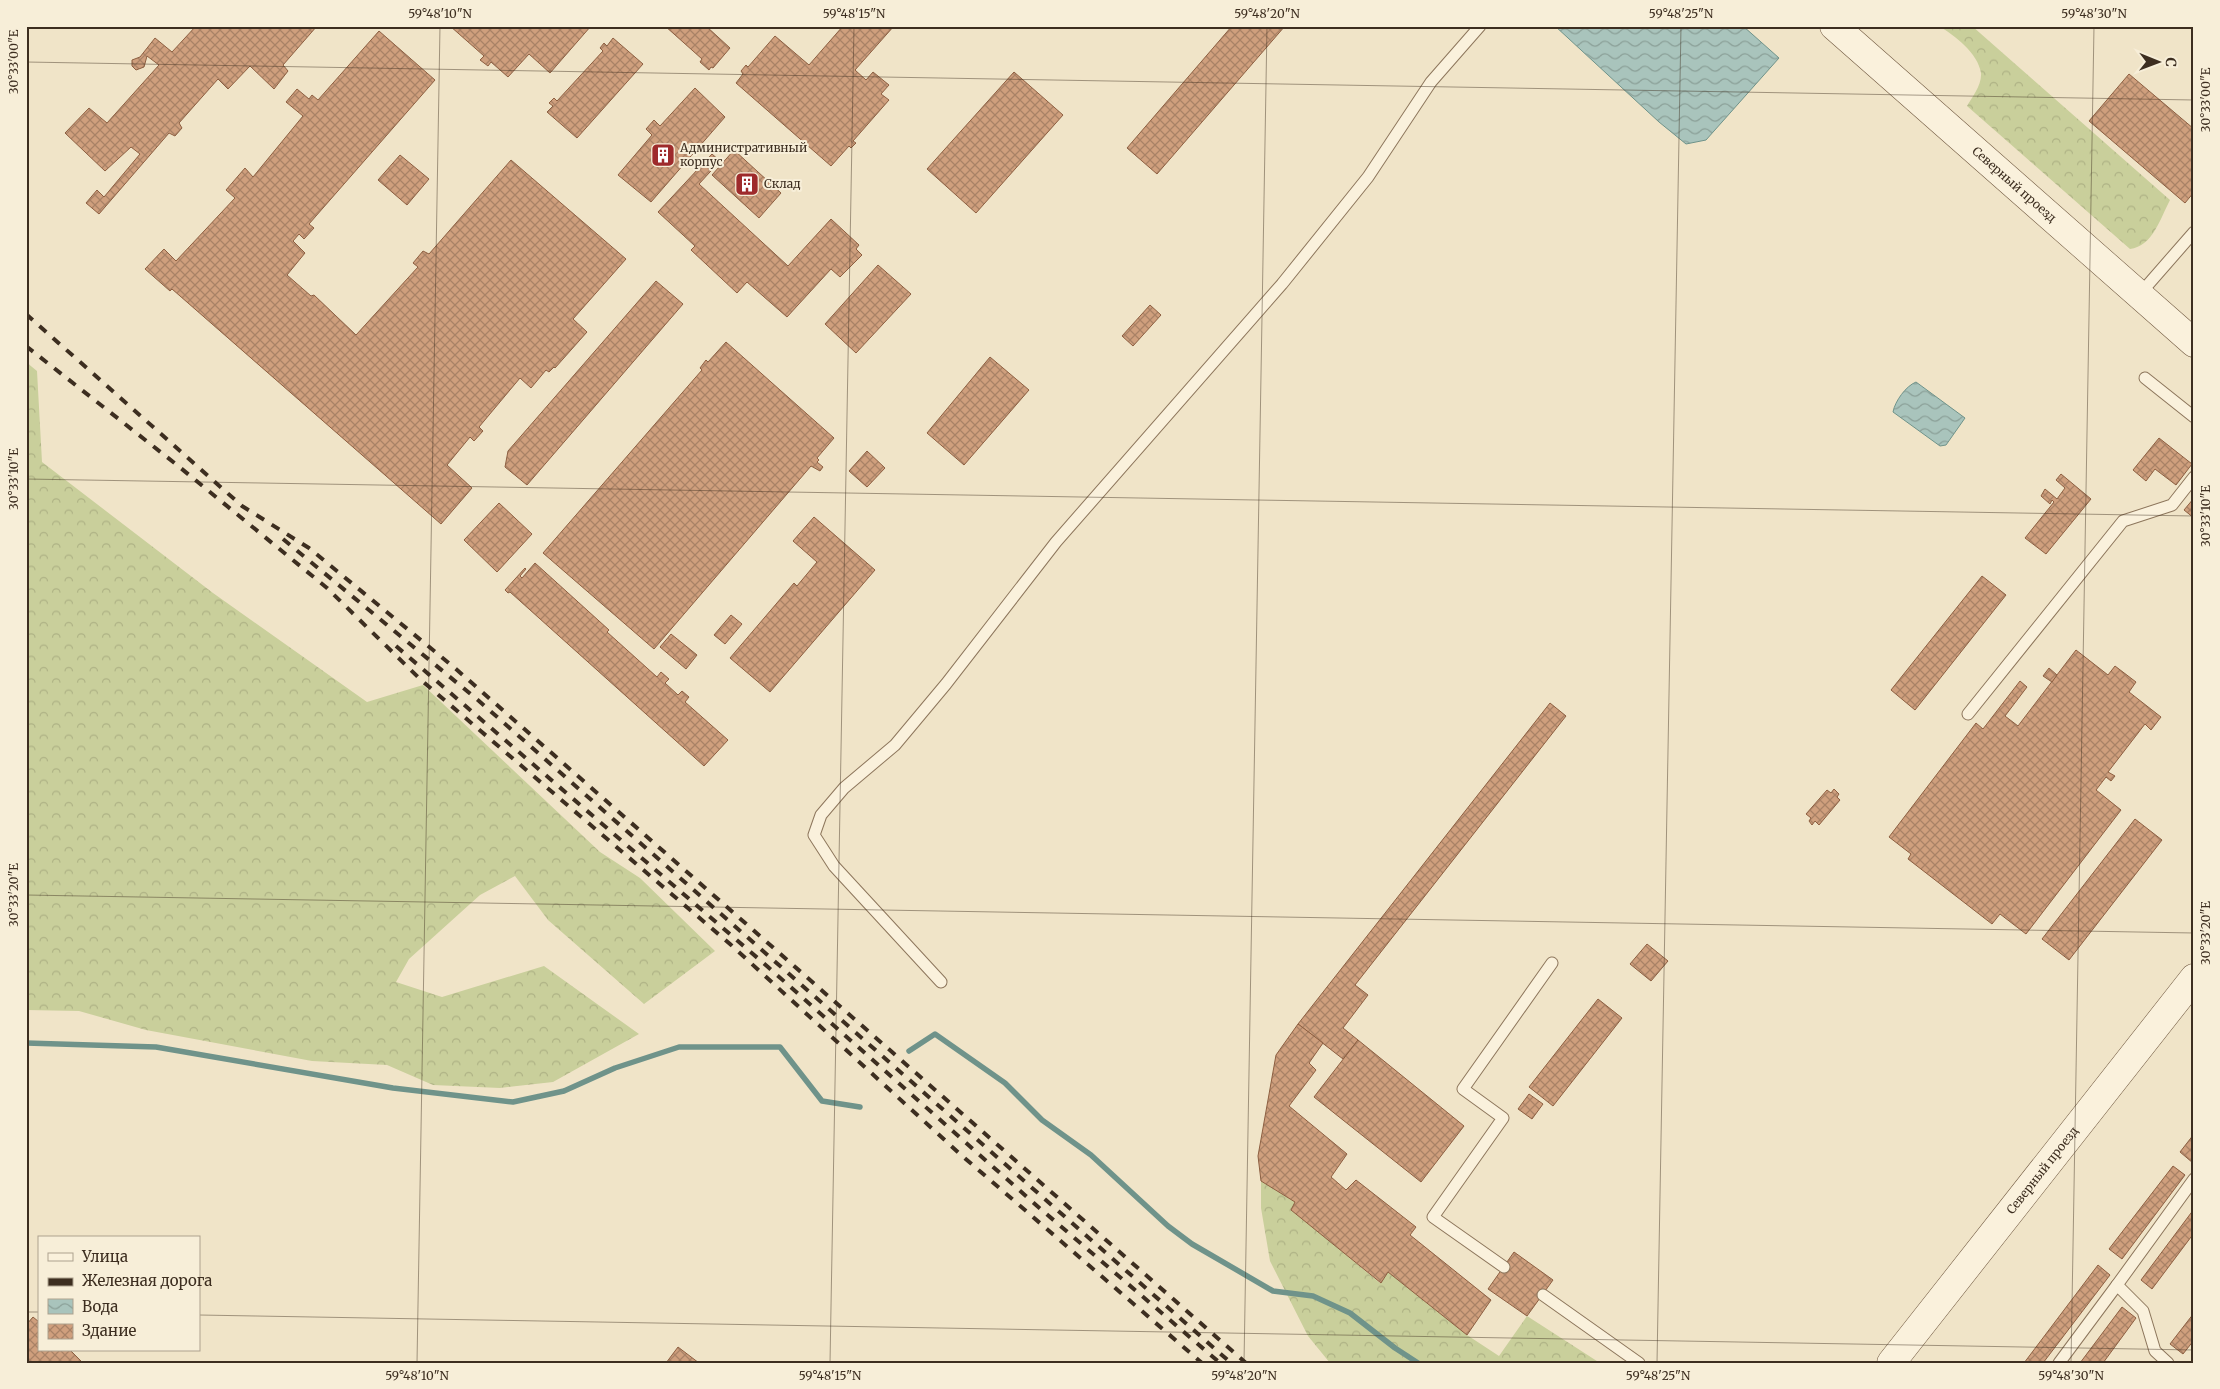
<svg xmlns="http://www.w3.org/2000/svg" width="2220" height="1389" viewBox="0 0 2220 1389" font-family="Merriweather,serif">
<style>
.forest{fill:url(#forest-crowns)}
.water{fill:url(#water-waves);stroke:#6f938a}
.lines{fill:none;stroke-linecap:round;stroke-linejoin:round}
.stream{stroke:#6f938a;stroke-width:5.5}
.building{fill:url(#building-cross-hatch);stroke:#8d5f41}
.lane-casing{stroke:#8d765c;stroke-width:13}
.secondary-casing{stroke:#6f573f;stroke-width:29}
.lane{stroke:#faf1dc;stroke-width:11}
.secondary{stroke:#faf1dc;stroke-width:28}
.rail{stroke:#3d2e20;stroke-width:4;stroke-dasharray:9 9;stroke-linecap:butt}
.ticks{fill:none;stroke:#3d2e20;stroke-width:1;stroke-opacity:0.45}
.labels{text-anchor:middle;stroke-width:4;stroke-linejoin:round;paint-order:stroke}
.poi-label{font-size:12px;fill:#3d2e20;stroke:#f7eed8;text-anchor:start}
.street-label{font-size:12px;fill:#3d2e20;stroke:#f7eed8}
.neatline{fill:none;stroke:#3d2e20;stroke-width:2}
.ticks-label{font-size:12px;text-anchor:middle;fill:#3d2e20}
</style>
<defs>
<pattern id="forest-crowns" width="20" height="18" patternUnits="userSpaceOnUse" patternTransform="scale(1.25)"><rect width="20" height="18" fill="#c9cf9b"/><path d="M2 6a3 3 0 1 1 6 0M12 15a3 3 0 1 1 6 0" fill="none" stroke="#aeb285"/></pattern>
<pattern id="water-waves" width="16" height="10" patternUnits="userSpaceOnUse" patternTransform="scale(1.25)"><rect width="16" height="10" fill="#a9c4bc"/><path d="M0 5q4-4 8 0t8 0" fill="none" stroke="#8ba098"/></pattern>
<pattern id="building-cross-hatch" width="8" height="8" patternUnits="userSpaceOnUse" patternTransform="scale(1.25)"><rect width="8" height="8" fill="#cf9f7d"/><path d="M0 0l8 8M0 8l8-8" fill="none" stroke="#a98266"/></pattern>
</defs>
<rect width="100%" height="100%" fill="#f0e4c8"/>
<g class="forest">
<path d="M1939 26H1972L2170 200C2160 219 2153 246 2130 249L1967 106C1972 97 1982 85 1981 73 1978 53 1955 36 1939 26Z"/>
<path d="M26 362 37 371 42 462 213 593 367 702 423 685 600 852 640 878 715 951 644 1004 548 920 515 876 480 895 409 959 396 982 442 997 544 966 639 1034 553 1082 500 1088 433 1085 387 1065 312 1061 146 1030 79 1011 26 1010Z"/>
<path d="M1261 1181 1295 1202 1292 1210 1380 1283 1388 1272 1467 1335 1499 1356 1527 1316 1600 1363H1330L1308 1336 1270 1261 1261 1208Z"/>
</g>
<g class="water">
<path d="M1555 26H1743L1779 58 1706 140 1686 144 1659 122Z"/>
<path d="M1916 382 1965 418 1946 445 1940 446 1893 412C1895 401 1906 386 1916 382Z"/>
</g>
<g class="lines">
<g class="stream">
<path d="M26 1043 156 1047 393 1088 513 1102 564 1091 615 1068 679 1047H780L822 1101 860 1107"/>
<path d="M909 1051 935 1034 1005 1083 1042 1120 1091 1155 1168 1226 1192 1244 1273 1291 1313 1296 1350 1313 1395 1348 1418 1363"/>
</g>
</g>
<g class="building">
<path d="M196 26H317L283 65 288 71 274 89 250 66 228 89 218 79 179 123 182 128 175 136 169 133 99 214 86 203 97 190 104 197 140 154 131 147 105 171 65 133 89 108 107 123 159 65 147 56 144 67 136 70 132 66V60L140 57 155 38 172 52Z"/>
<path d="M450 26H591L550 73 529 54 508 77 491 62 488 66 480 60 484 56Z"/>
<path d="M665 26H706L730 48 713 68 711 67 709 70 700 62 702 59Z"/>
<path d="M843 26H894L855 70 866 80 873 72 889 85 881 94 889 100 853 141 856 143 851 148 849 146 831 166 736 83 743 74 741 71 746 65 748 67 775 36 809 65Z"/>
<path d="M1232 26H1285L1157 174 1127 148Z"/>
<path d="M379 31 435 80 309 224 314 228 304 239 299 234 293 241 305 253 287 275 311 296 314 295 356 335 418 267 413 263 423 251 429 254 511 160 626 259 573 319 587 332 555 368 554 367 549 372 546 370 531 388 520 378 479 427 483 431 474 441 470 437 447 465 472 488 441 524 172 289 170 291 145 269 164 249 176 261 235 198 226 190 245 168 253 177 303 116 286 102 297 89 309 99 312 95 318 100Z"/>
<path d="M613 38 643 64 577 138 547 112 553 106 549 103 554 98 557 101 603 51 600 48 604 43 607 46Z"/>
<path d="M1014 72 1063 115 976 213 927 169Z"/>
<path d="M2129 74 2194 129V192L2185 203 2089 121Z"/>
<path d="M695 88 725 117 651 202 618 175 652 135 646 129 654 120 660 126Z"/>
<path d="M734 150 781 193 759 218 712 175Z"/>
<path d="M712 154 720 161 699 184 788 266 831 219 859 245 856 249 862 255 840 277 831 269 787 317 747 282 737 293 691 250 695 246 658 212Z"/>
<path d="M400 155 429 179 407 205 378 180Z"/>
<path d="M878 265 911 294 856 353 825 324Z"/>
<path d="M656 281 683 304 527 485 505 467 508 451Z"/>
<path d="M1150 305 1161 315 1133 346 1122 336Z"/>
<path d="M726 342 834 438 817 458 819 460 817 462 823 467 820 471 811 466 654 649 543 553 702 370 700 368 706 360 708 362Z"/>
<path d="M990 357 1029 390 964 465 927 433Z"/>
<path d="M2159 438 2192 464 2176 485 2155 469 2146 481 2133 470Z"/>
<path d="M867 451 885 468 867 487 849 471Z"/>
<path d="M2061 474 2091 499 2046 554 2025 538 2054 502 2052 500 2050 504 2041 496 2045 489 2057 499 2065 488 2056 480Z"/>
<path d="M2194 498V518L2184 510Z"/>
<path d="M499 503 532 534 497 572 464 540Z"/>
<path d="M814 517 875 570 770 692 730 658 794 583 797 586 817 562 793 541Z"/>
<path d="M535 563 609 630 607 632 657 677 661 672 669 679 665 683 678 695 682 691 689 697 685 702 728 740 704 766 510 592 508 593 505 590 525 568 526 569 520 576 522 578Z"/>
<path d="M1982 576 2006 595 1915 710 1891 690Z"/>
<path d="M731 615 742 624 725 644 714 635Z"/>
<path d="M671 634 697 655 686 669 660 647Z"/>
<path d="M2076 650 2108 675 2115 666 2136 682 2129 692 2161 717 2151 730 2145 724 2108 772 2115 776 2111 781 2106 777 2096 790 2121 810 2026 934 2000 914 1992 924 1908 859 1911 854 1889 837 1976 723 1983 729 2020 681 2027 687 2005 716 2018 726Z"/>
<path d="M2049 668 2057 675 2052 682 2043 676Z"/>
<path d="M1550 703 1566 716 1355 985 1368 995 1343 1028 1358 1040 1343 1059 1298 1024Z"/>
<path d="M1834 789 1839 794 1837 797 1840 800 1819 825 1815 821 1812 825 1809 821 1811 818 1806 814 1827 790 1831 793Z"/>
<path d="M2135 819 2162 840 2069 960 2042 939Z"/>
<path d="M1647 944 1668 961 1651 981 1630 964Z"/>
<path d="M1598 999 1622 1018 1553 1106 1529 1087Z"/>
<path d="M1298 1024 1323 1043 1309 1063 1316 1070 1289 1106 1347 1154 1331 1177 1346 1190 1356 1180 1416 1227 1410 1235 1491 1300 1467 1335 1388 1272 1381 1283 1291 1210 1295 1202 1261 1181 1258 1156 1276 1055Z"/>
<path d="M1358 1040 1464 1126 1421 1182 1314 1097Z"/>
<path d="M1529 1094 1543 1104 1532 1119 1518 1109Z"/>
<path d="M2194 1134V1162L2193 1163 2180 1152Z"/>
<path d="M2173 1166 2185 1175 2122 1259 2109 1249Z"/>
<path d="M2194 1209V1233L2152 1289 2141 1280Z"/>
<path d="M1514 1252 1553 1280 1527 1316 1488 1289Z"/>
<path d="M2098 1265 2110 1275 2043 1363H2024Z"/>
<path d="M2122 1307 2136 1318 2103 1363H2080Z"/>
<path d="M2194 1313V1340L2183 1354 2170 1344Z"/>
<path d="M33 1317 39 1322V1350H70L83 1363H26V1325Z"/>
<path d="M678 1347 699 1363H666Z"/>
</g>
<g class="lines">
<g class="lane-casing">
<g id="lane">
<path d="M2139 295 2194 232"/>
<path d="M2145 378 2194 417"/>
<path d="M1968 714 2123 521 2172 505 2194 477"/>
<path d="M941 982 834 866 814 835 821 815 844 788 895 745 946 684 1056 542 1282 284 1368 177 1431 82 1480 26"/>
<path d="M1504 1267 1433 1217 1503 1118 1463 1089 1552 963"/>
<path d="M2117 1285 2194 1179"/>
<path d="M1543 1295 1639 1363"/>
<path d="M2059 1363 2117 1285 2143 1311 2155 1351 2168 1363"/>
</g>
</g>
<g class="secondary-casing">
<g id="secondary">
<path id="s1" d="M1834 26 2194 343"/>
<path id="s2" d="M1891 1363 2194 978"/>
</g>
</g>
<use href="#lane" class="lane"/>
<use href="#secondary" class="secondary"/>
<g class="rail">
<path d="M26 314 242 506 309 548 456 669 1246 1363"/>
<path d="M26 346 177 465 327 588 421 680 730 944 960 1154 1202 1363"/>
<path d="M283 539 479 701 1231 1363"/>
<path d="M396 646 768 967 1036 1205 1220 1363"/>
</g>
</g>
<path class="ticks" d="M26 50 27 26M26 62 2194 100M26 479 2194 516M26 895 2194 933M26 1312H39M199 1315 2194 1350M417 1363 440 26M830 1363 854 26M1244 1363 1267 26M1657 1363 1681 26M2071 1363 2094 26"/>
<defs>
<g id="building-square" transform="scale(1.25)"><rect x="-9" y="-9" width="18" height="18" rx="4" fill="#9e2a2b" stroke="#f7eed8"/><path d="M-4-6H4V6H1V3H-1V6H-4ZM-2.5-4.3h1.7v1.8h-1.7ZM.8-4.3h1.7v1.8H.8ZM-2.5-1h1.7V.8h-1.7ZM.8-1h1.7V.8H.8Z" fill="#fff"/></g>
</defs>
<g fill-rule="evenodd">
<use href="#building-square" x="663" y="155"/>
<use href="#building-square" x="747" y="184"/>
</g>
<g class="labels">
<g class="poi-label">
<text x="680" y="152">Административный<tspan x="680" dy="14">корпус</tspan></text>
<text x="764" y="188">Склад</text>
</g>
<g class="street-label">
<text dy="4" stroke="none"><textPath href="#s1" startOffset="240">Северный проезд</textPath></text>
<text dy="4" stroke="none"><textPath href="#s2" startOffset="245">Северный проезд</textPath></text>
</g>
</g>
<rect width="2220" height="1389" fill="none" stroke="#f7eed8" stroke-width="55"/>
<rect x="38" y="1236" width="162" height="115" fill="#f7eed8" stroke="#ada18e"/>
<rect x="48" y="1253" width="25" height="8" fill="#faf1dc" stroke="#ada18e"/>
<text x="82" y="1262" font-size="15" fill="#3d2e20">Улица</text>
<rect x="48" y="1278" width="25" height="8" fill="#3d2e20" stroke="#ada18e"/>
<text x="82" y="1286" font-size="15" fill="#3d2e20">Железная дорога</text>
<rect x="48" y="1299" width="25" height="15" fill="url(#water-waves)" stroke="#ada18e"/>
<text x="82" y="1312" font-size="15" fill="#3d2e20">Вода</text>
<rect x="48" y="1324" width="25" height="15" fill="url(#building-cross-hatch)" stroke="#ada18e"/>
<text x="82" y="1336" font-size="15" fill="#3d2e20">Здание</text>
<g transform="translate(2158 62) rotate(91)" stroke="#f7eed8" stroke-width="4" paint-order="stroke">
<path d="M0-4L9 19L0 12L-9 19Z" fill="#3d2e20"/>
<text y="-8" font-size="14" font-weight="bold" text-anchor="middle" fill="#3d2e20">С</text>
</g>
<rect x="28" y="28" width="2164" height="1334" class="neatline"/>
<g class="ticks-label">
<text x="440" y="18">59°48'10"N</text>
<text x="854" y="18">59°48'15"N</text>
<text x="1267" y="18">59°48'20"N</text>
<text x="1681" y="18">59°48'25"N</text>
<text x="2094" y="18">59°48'30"N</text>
<text transform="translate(14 62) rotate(-90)" y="4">30°33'00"E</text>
<text transform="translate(2206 100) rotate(-90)" y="4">30°33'00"E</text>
<text transform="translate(14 479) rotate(-90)" y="4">30°33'10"E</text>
<text transform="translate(2206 516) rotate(-90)" y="4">30°33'10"E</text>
<text transform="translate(14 895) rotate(-90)" y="4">30°33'20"E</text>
<text transform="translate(2206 933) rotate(-90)" y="4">30°33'20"E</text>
<text x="417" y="1380">59°48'10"N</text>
<text x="830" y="1380">59°48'15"N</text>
<text x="1244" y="1380">59°48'20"N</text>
<text x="1658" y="1380">59°48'25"N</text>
<text x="2071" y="1380">59°48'30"N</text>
</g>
</svg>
